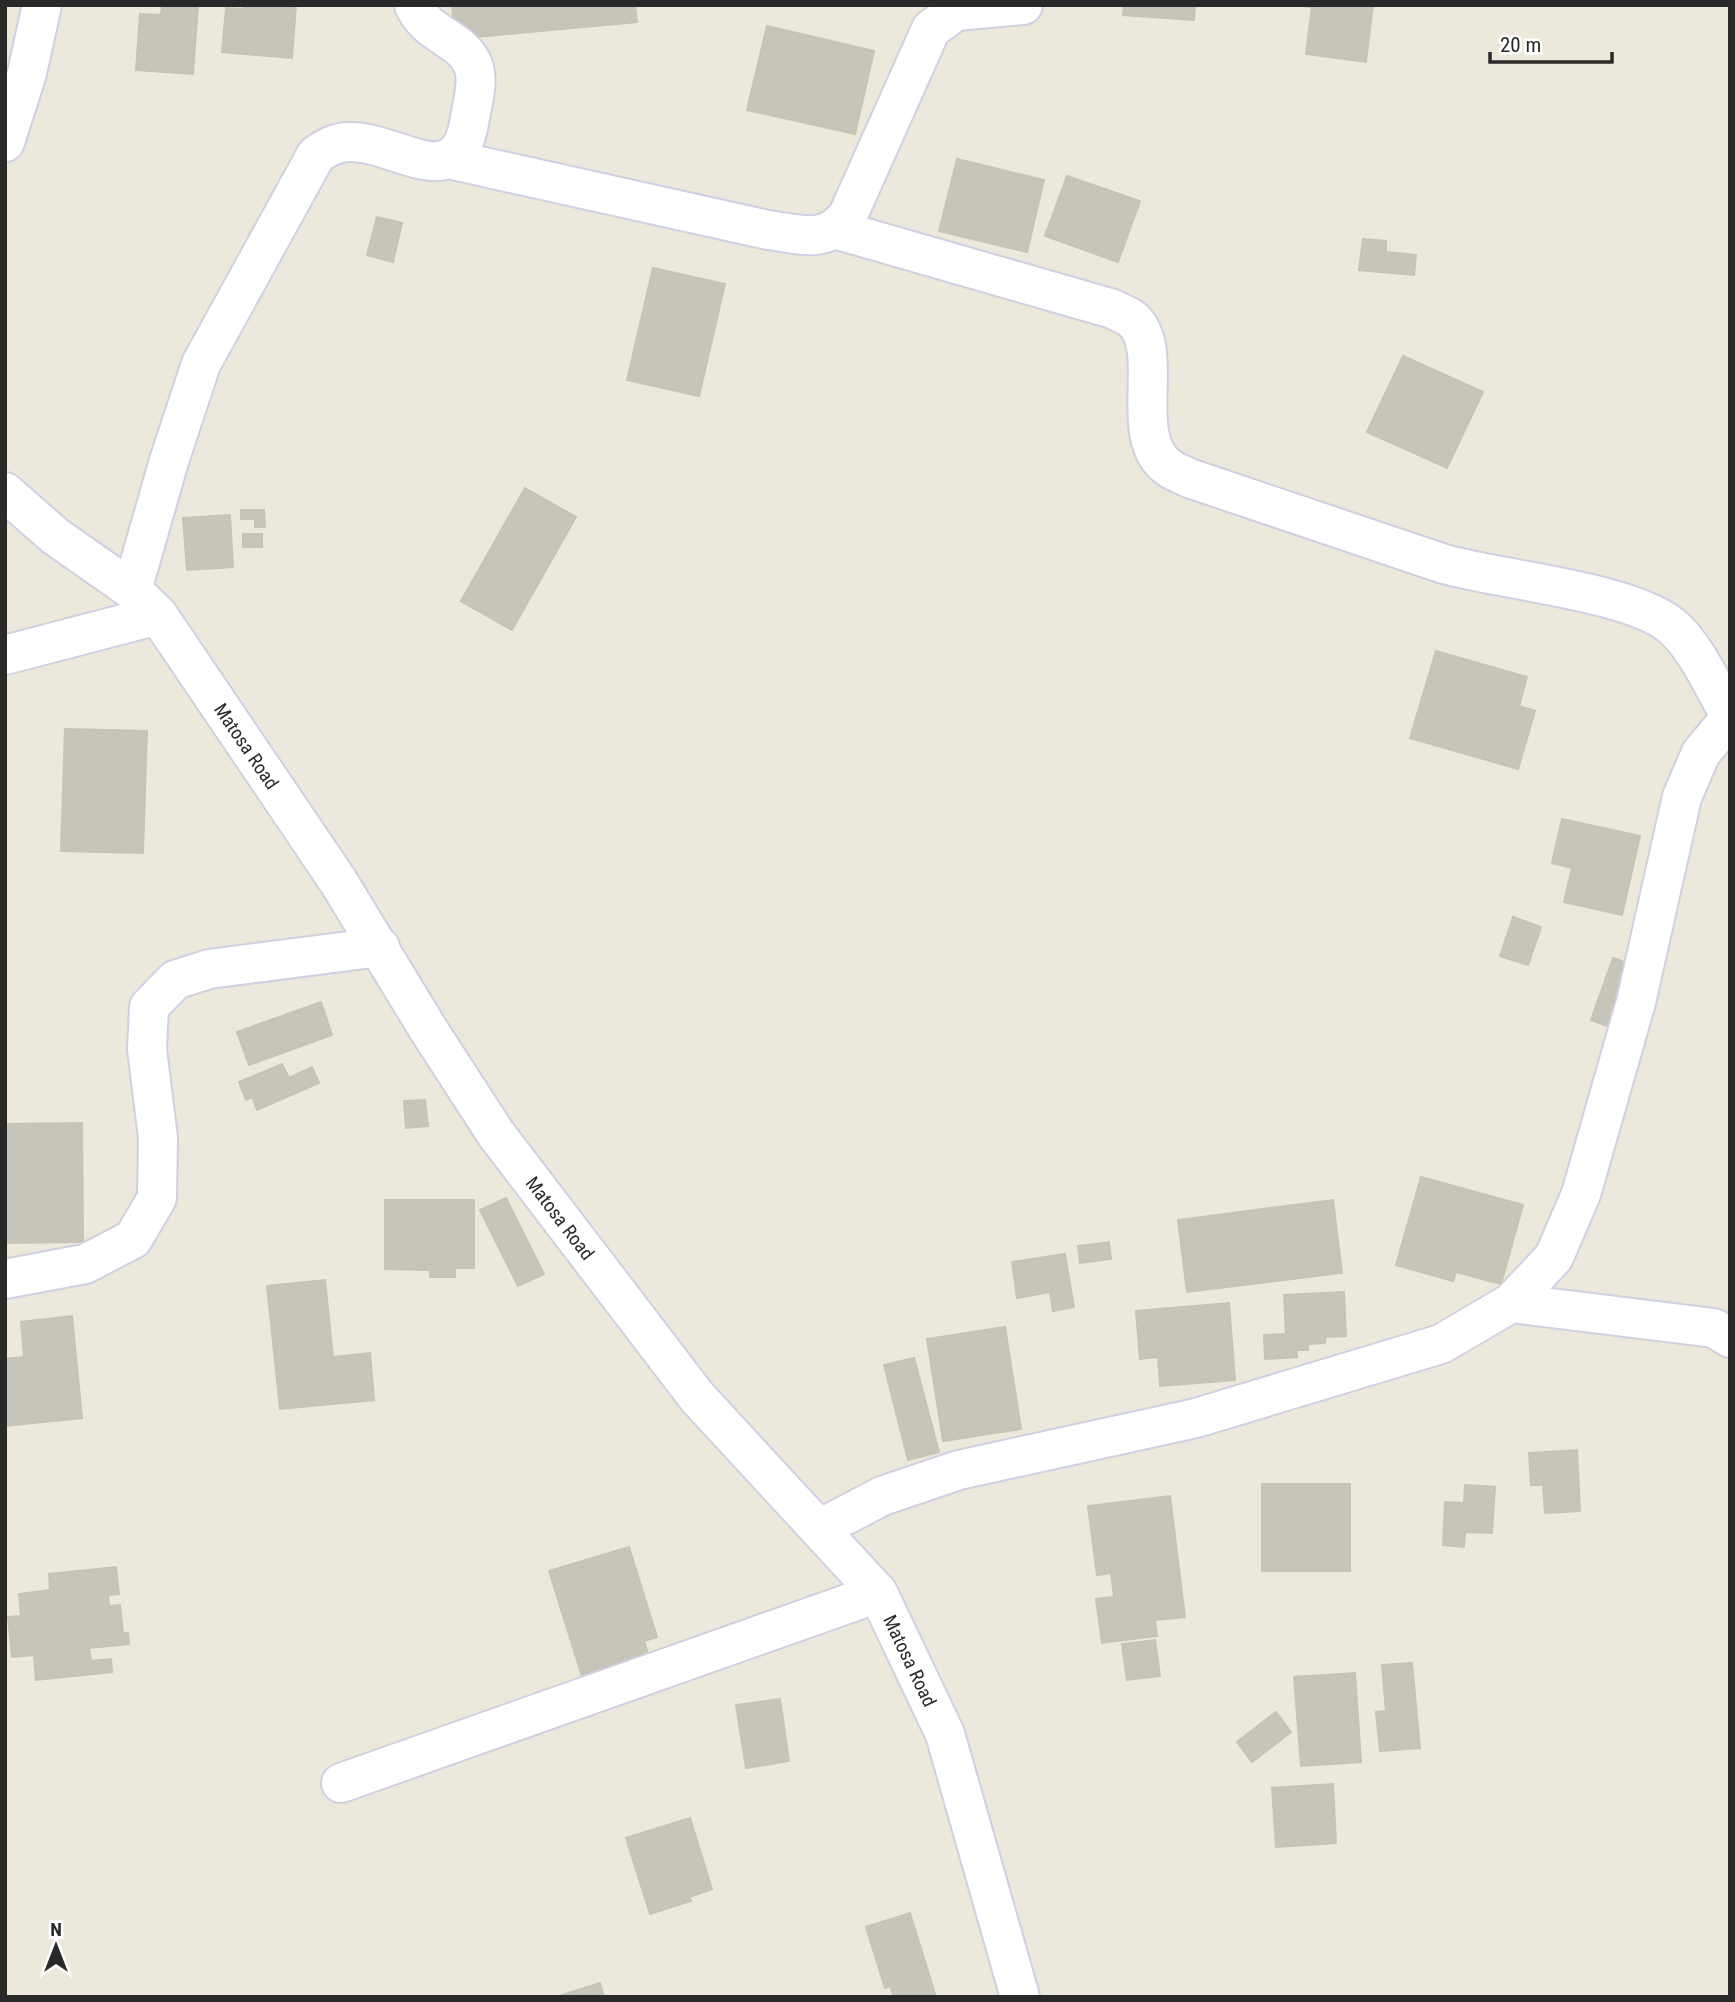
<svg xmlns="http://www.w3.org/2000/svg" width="1735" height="2002" viewBox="0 0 1735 2002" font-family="'Roboto Condensed',sans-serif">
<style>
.building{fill:#c7c4ba;stroke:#c7c4b4;stroke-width:2}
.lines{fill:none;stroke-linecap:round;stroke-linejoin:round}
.minor-casing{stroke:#d0d0e2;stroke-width:42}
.minor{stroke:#fff;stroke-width:38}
.labels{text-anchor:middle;stroke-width:7;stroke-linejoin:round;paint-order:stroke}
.street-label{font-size:19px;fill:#292929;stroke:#fff}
</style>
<rect width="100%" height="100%" fill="#ece8db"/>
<g class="building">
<path d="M162 5H198L193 74 136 70 140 14 161 15Z"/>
<path d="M244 5H296L292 58 222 52 226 8 244 9Z"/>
<path d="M452 5H635L637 22 455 39Z"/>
<path d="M1124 5H1195L1194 20 1123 15Z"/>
<path d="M1292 5H1373L1366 62 1306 54 1312 7Z"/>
<path d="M767 26 874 51 855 134 747 110Z"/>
<path d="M957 159 1044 180 1027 252 939 231Z"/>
<path d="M1067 176 1140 201 1118 262 1045 236Z"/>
<path d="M377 217 402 223 393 262 367 255Z"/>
<path d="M1363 239 1386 241V252L1416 255 1414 275 1359 270Z"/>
<path d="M653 268 725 284 699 396 627 380Z"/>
<path d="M1403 356 1483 392 1447 468 1367 432Z"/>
<path d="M525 488 576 517 512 630 461 601Z"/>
<path d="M241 510H264L265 527H255V519H241Z"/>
<path d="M230 515 233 567 187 570 183 518Z"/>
<rect x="243" y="534" width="19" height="13"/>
<path d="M1436 651 1527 677 1519 706 1535 711 1518 769 1410 738Z"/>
<path d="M65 729 147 731 143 853 61 851Z"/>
<path d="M1562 819 1640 836 1622 915 1564 902 1572 868 1552 863Z"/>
<path d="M1513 917 1541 927 1528 965 1500 956Z"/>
<path d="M1613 958 1638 967 1615 1029 1591 1020Z"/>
<path d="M321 1002 332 1035 249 1065 237 1032Z"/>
<path d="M282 1064 289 1078 312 1067 319 1083 257 1110 252 1097 246 1100 239 1082Z"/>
<path d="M425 1100 428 1126 406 1128 404 1101Z"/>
<path d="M82 1123 83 1242 5 1243V1124Z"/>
<path d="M1421 1177 1523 1205 1501 1284 1456 1272 1453 1281 1396 1265Z"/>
<path d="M506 1198 544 1274 518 1286 480 1210Z"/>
<path d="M385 1200H474V1268H455V1277H430V1270L385 1269Z"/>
<path d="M1333 1200 1342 1273 1187 1292 1178 1220Z"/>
<path d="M1109 1242 1111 1259 1080 1263 1078 1246Z"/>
<path d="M1065 1254 1074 1307 1053 1311 1050 1292 1017 1298 1012 1262Z"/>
<path d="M325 1280 333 1357 370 1353 374 1400 280 1409 267 1286Z"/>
<path d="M1344 1292 1346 1336 1325 1337V1343L1308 1344V1350H1297V1357L1265 1359 1264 1335 1286 1334 1284 1295Z"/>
<path d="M1229 1303 1235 1380 1160 1386 1158 1357 1140 1359 1136 1311Z"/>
<path d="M72 1316 82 1418 5 1426V1359L24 1357 21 1322Z"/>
<path d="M1005 1327 1021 1429 943 1441 927 1339Z"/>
<path d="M914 1358 939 1452 908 1460 884 1365Z"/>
<path d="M1577 1450 1580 1511 1545 1513 1543 1485H1531L1529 1453Z"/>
<rect x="1262" y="1484" width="88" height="87"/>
<path d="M1465 1485 1495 1487 1492 1533 1465 1532 1464 1547 1443 1545 1445 1502 1464 1503Z"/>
<path d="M1170 1496 1185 1617 1155 1620 1157 1636 1102 1643 1096 1599 1114 1597 1111 1573 1097 1575 1088 1506Z"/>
<path d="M629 1547 657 1637 644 1641 652 1668 586 1689 549 1571Z"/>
<path d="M116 1567 119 1594 108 1595 109 1606 120 1605 123 1633H128L129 1644 89 1648 91 1661 111 1659 112 1672 36 1680 34 1655 12 1657 8 1617 21 1616 19 1594 50 1590 49 1574Z"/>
<path d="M1155 1640 1160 1676 1127 1680 1122 1644Z"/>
<path d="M1412 1663 1420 1748 1380 1751 1376 1712 1386 1711 1382 1665Z"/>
<path d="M1355 1673 1361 1762 1301 1766 1294 1677Z"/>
<path d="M780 1699 789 1761 746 1768 736 1705Z"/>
<path d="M1276 1712 1291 1732 1252 1762 1237 1742Z"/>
<path d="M1333 1784 1336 1843 1276 1847 1272 1788Z"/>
<path d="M690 1818 712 1889 689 1897 691 1901 650 1914 626 1838Z"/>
<path d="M910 1913 936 1997H894L890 1986 885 1988 866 1927Z"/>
<path d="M600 1983 604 1997H556Z"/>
</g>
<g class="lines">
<g class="minor-casing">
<g id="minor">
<path d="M5 142 27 73 42 5"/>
<path d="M448 159 768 230C800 234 826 245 848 215L931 29 956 11 1023 5"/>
<path d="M838 230 1113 309C1118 312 1127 315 1132 319 1168 350 1125 437 1169 468 1175 472 1183 475 1189 478L1444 564C1500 580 1638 592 1675 629 1699 652 1713 687 1730 715"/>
<path id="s1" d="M5 492 55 536 132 590 158 615 338 881 428 1029 496 1134 697 1397 878 1593 945 1734 1020 1997"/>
<path d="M132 590 169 461 201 364 316 155C326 148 336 142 350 142 398 141 458 199 470 118 473 101 479 81 473 65 462 38 427 36 414 5"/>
<path d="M5 655 158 615"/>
<path d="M5 1279 85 1264 133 1239 157 1198 158 1138 147 1049 149 1007 175 980 209 969 380 947"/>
<path d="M1511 1303 1714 1328 1730 1338"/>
<path d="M821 1528 882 1496 959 1470 1196 1418 1441 1344 1511 1303 1554 1257 1581 1194 1636 1002 1682 797 1701 753 1730 718"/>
<path d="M341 1783 878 1593"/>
</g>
</g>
<use href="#minor" class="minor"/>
</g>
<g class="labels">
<g class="street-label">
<text dy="7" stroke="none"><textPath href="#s1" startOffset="355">Matosa Road</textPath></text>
<text dy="7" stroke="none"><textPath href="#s1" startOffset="922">Matosa Road</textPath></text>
<text dy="7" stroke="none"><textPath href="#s1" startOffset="1489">Matosa Road</textPath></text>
</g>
</g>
<rect width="1735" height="2002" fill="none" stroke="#292929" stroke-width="14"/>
<g transform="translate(56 1946)" stroke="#ffffff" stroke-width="5" paint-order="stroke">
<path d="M0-5L12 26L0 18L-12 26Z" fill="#292929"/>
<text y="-10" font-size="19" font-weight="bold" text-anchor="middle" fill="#292929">N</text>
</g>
<path d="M1490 52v10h122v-10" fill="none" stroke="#292929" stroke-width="3.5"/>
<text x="1500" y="52" font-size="21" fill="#292929" stroke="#ffffff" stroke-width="5" paint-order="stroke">20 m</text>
</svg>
